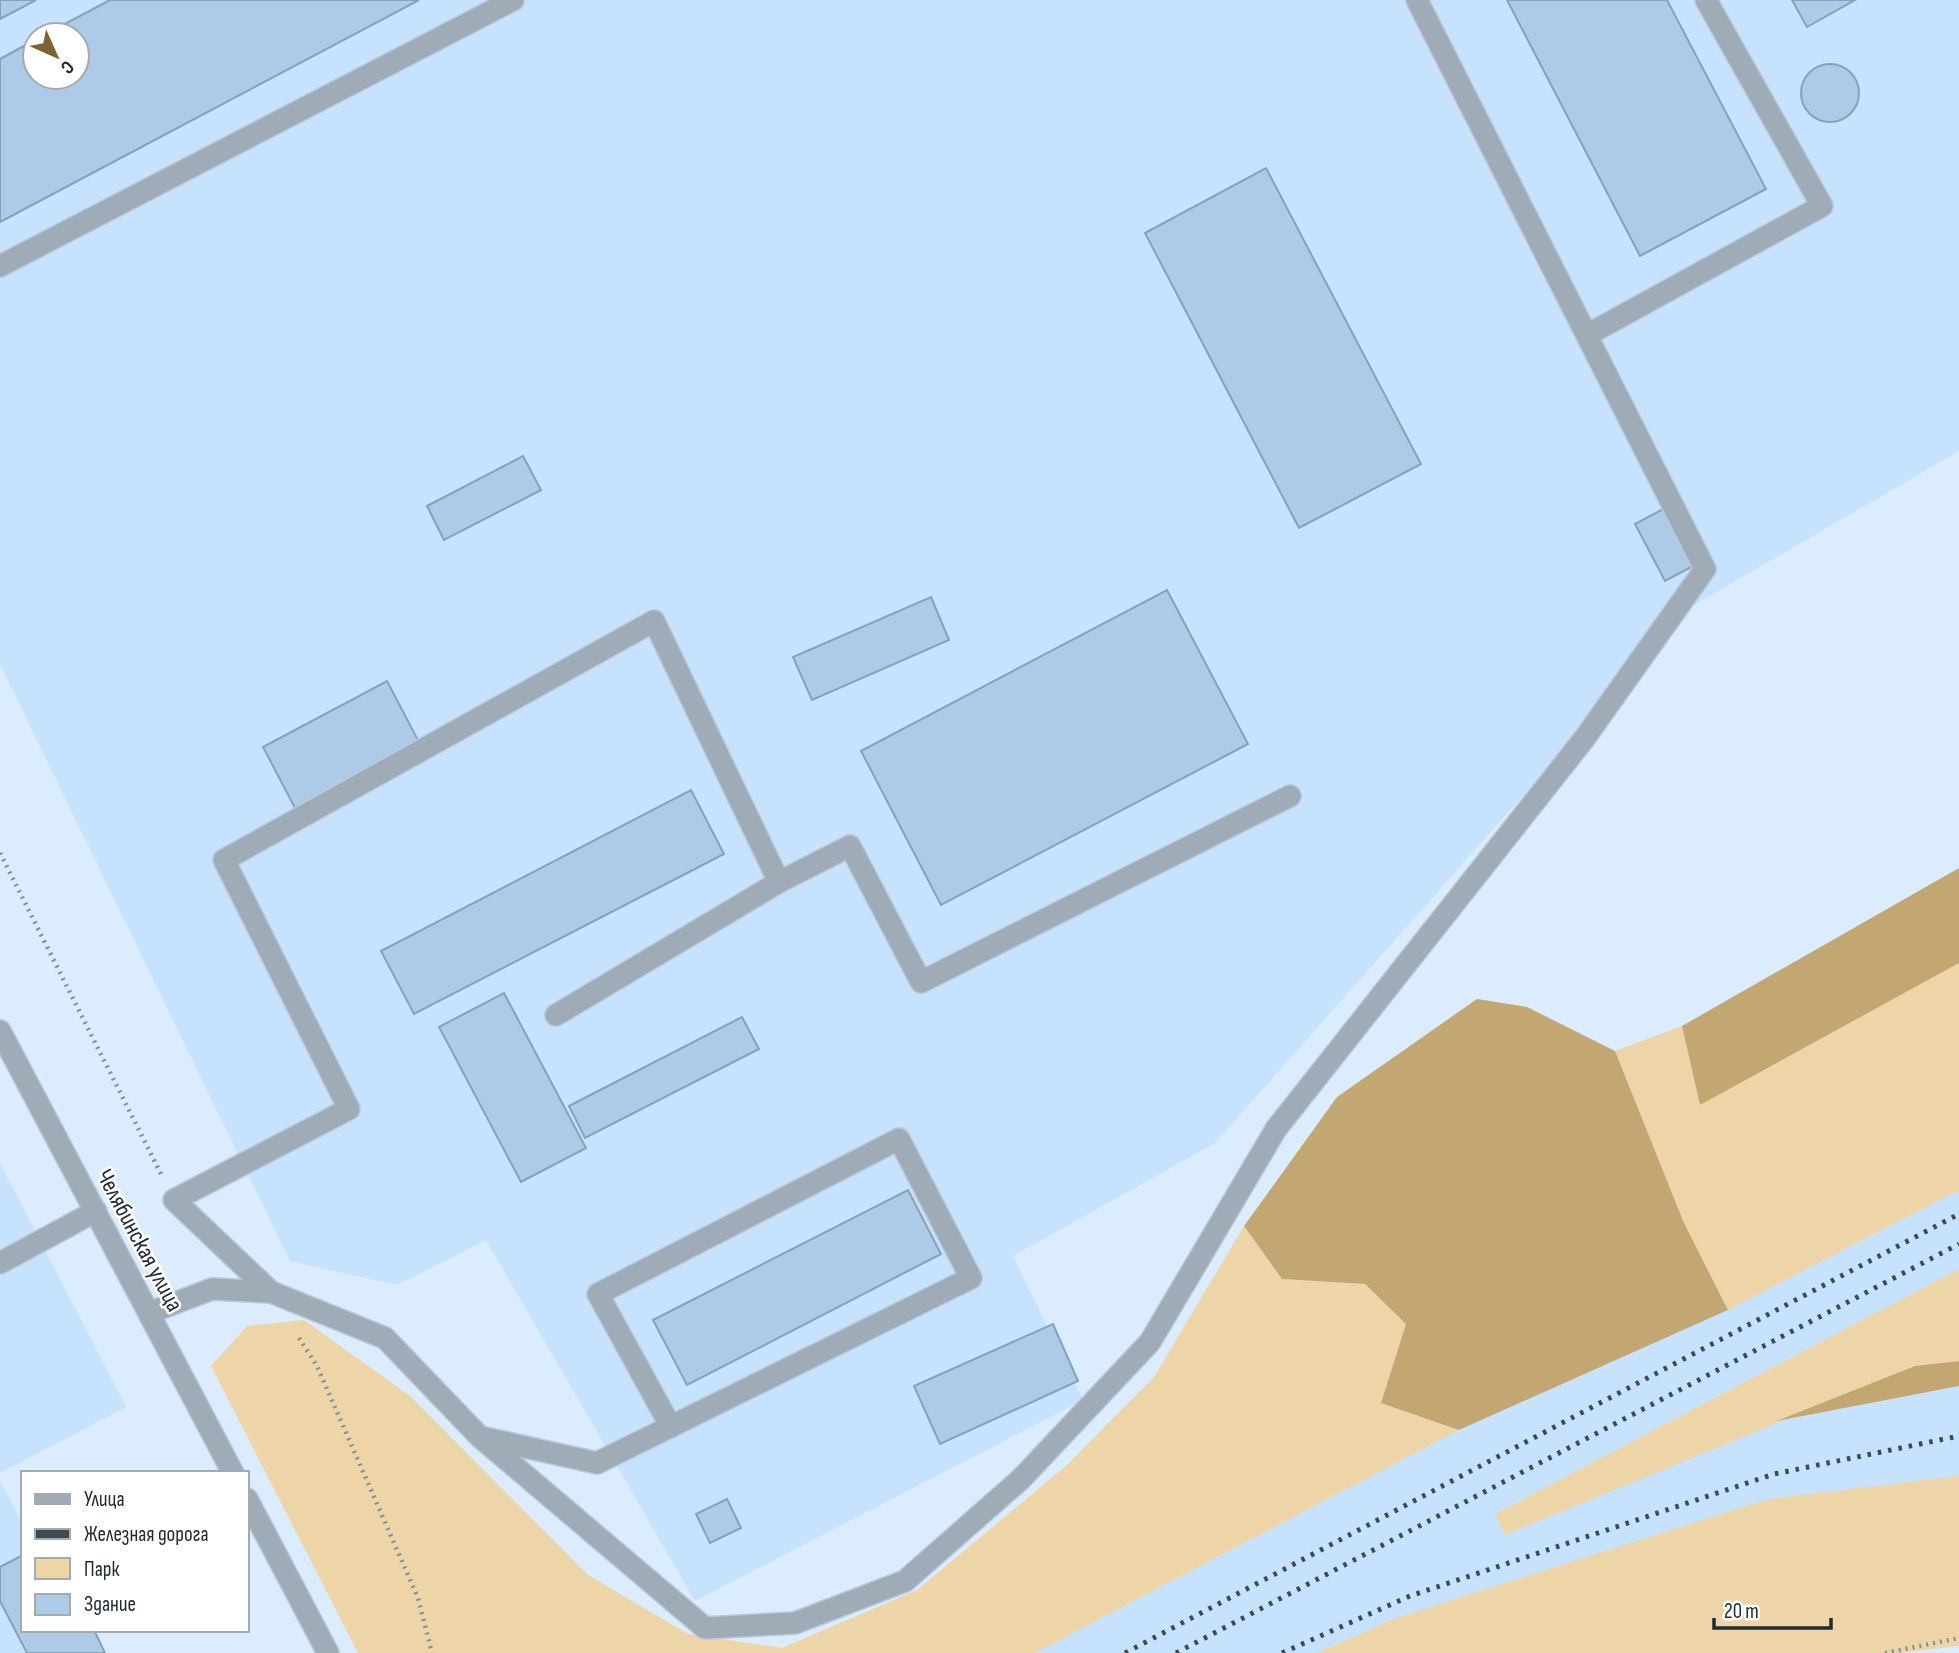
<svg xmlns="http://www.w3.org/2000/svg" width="1959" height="1653" viewBox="0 0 1959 1653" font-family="'Sofia Sans Condensed',sans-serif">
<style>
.built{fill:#c6e2fd;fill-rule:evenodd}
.green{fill:#edd5a7}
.forest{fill:#c2a773}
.building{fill:#adcae6;stroke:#85a1bc;stroke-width:2}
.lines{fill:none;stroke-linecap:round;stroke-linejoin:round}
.service-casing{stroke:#b9c9d9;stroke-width:24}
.tertiary-casing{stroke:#b9c9d9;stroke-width:24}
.path{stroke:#81909e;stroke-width:4.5;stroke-dasharray:2 5;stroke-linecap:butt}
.service{stroke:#9facb8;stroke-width:21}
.tertiary{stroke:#9facb8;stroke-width:21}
.rail{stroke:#3e4a56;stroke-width:5;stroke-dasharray:3.5 7;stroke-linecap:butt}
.labels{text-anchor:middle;stroke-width:5;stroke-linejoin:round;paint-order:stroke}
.street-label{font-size:24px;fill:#202b36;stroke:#fff}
</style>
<rect width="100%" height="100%" fill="#daecfd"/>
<g class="built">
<path d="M0 0H1959V451L1689 608 1215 1143 1013 1256 1083 1400 695 1601 486 1240 397 1285 290 1261 0 664ZM35 35H77V77H35Z"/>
<path d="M0 1163 126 1407 0 1473Z"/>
<path d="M1959 1190V1271L1505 1535 1777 1421 1959 1386V1478L1336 1653H1035L1459 1430 1728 1310Z"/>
<path d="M0 1481 23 1524V1630L91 1653H0Z"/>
</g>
<g class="green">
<path d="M1959 963V1190L1728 1310 1684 1223 1615 1051 1682 1026 1700 1105Z"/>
<path d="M1244 1226 1282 1279 1365 1284 1406 1324 1381 1403 1459 1430 1035 1653H358L211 1366 247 1326 304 1320 410 1396 588 1575 688 1634 782 1648 917 1590 1066 1466 1154 1377Z"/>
<path d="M1959 1269V1361L1915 1366 1505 1535 1495 1514Z"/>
<path d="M1959 1476V1646L1899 1653H1317L1396 1618 1768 1499Z"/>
</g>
<g class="forest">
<path d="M1959 868V963L1700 1105 1682 1026Z"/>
<path d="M1477 999 1527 1007 1615 1051 1684 1223 1728 1310 1459 1430 1381 1403 1406 1324 1365 1284 1282 1279 1244 1226 1337 1097Z"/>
<path d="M1959 1361V1386L1777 1421 1915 1366Z"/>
</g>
<g class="building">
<path d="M0 0H36L0 19Z"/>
<path d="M110 0H419L0 222V59L35 40V77H77V35H44Z"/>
<path d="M1507 0H1667L1766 189 1640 256Z"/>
<path d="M1792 0H1855L1807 27Z"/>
<circle cx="1830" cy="93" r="29"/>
<path d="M1266 168 1421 464 1299 528 1145 233Z"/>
<path d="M523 456 541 490 444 540 427 506Z"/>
<path d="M1665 508 1695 565 1665 581 1635 524Z"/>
<path d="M1167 590 1248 744 941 905 861 751Z"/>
<path d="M931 597 949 640 812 700 793 657Z"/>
<path d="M387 681 420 744 296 810 263 747Z"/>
<path d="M691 790 724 854 414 1014 381 951Z"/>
<path d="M504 993 586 1148 521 1182 439 1027Z"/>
<path d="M742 1017 759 1049 585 1138 569 1106Z"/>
<path d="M908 1190 941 1254 687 1385 653 1320Z"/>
<path d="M1053 1324 1078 1381 940 1444 914 1386Z"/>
<path d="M727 1499 741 1528 710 1543 696 1514Z"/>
<path d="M23 1555V1630H94L105 1653H27L0 1601V1567Z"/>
</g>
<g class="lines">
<g class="service-casing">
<g id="service">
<path d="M0 266 513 0"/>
<path d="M1587 335 1822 206 1706 0"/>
<path d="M779 882 850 846 921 982 1290 796"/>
<path d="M0 1263 96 1211"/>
<path d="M271 1292 174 1200 349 1109 224 860 654 621 779 882 556 1015"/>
<path d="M149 1313 212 1289 271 1292 385 1338 480 1437 705 1628 795 1623 905 1581 1021 1479 1150 1342 1276 1129 1584 739 1705 569 1417 0"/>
<path d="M485 1438 597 1463 971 1278 899 1139 598 1294 671 1427"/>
</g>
</g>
<g class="tertiary-casing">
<g id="tertiary">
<path d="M0 1031 233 1473"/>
<path d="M247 1499 328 1653"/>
</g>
</g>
<g class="path">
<path d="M0 853 161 1174"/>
<path d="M299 1338 317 1366 418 1598 432 1653"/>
<path d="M1885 1653 1959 1638"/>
</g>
<use href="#service" class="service"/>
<use href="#tertiary" class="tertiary"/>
<g class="rail">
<path d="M1125 1653 1959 1214"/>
<path d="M1176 1653 1959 1244"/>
<path d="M1282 1653 1410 1596 1774 1474 1959 1436"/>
</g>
</g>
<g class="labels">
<g class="street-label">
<text transform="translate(140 1240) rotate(62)" y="8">Челябинская улица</text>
</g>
</g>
<rect x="21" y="1471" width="228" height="161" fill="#ffffff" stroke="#a6aaaf" stroke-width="2"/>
<rect x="35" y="1494" width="35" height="10" fill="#9facb8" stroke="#a6aaaf" stroke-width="2"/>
<text x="84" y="1506" font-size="21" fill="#202b36">Улица</text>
<rect x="35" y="1529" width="35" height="10" fill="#3e4a56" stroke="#a6aaaf" stroke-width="2"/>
<text x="84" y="1541" font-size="21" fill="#202b36">Железная дорога</text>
<rect x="35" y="1558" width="35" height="21" fill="#edd5a7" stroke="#a6aaaf" stroke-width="2"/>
<text x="84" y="1576" font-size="21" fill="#202b36">Парк</text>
<rect x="35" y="1594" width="35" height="21" fill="#adcae6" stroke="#a6aaaf" stroke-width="2"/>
<text x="84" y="1611" font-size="21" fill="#202b36">Здание</text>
<g transform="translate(56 56) rotate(135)"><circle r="33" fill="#ffffff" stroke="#a6aaaf" stroke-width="2"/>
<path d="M0-5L12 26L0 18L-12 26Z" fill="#7b6334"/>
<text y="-10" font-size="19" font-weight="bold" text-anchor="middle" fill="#202b36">С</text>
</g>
<path d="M1714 1618v10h117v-10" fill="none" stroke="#202b36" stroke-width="3.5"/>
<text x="1724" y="1618" font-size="21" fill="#202b36" stroke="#ffffff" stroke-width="5" paint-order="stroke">20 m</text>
</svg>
